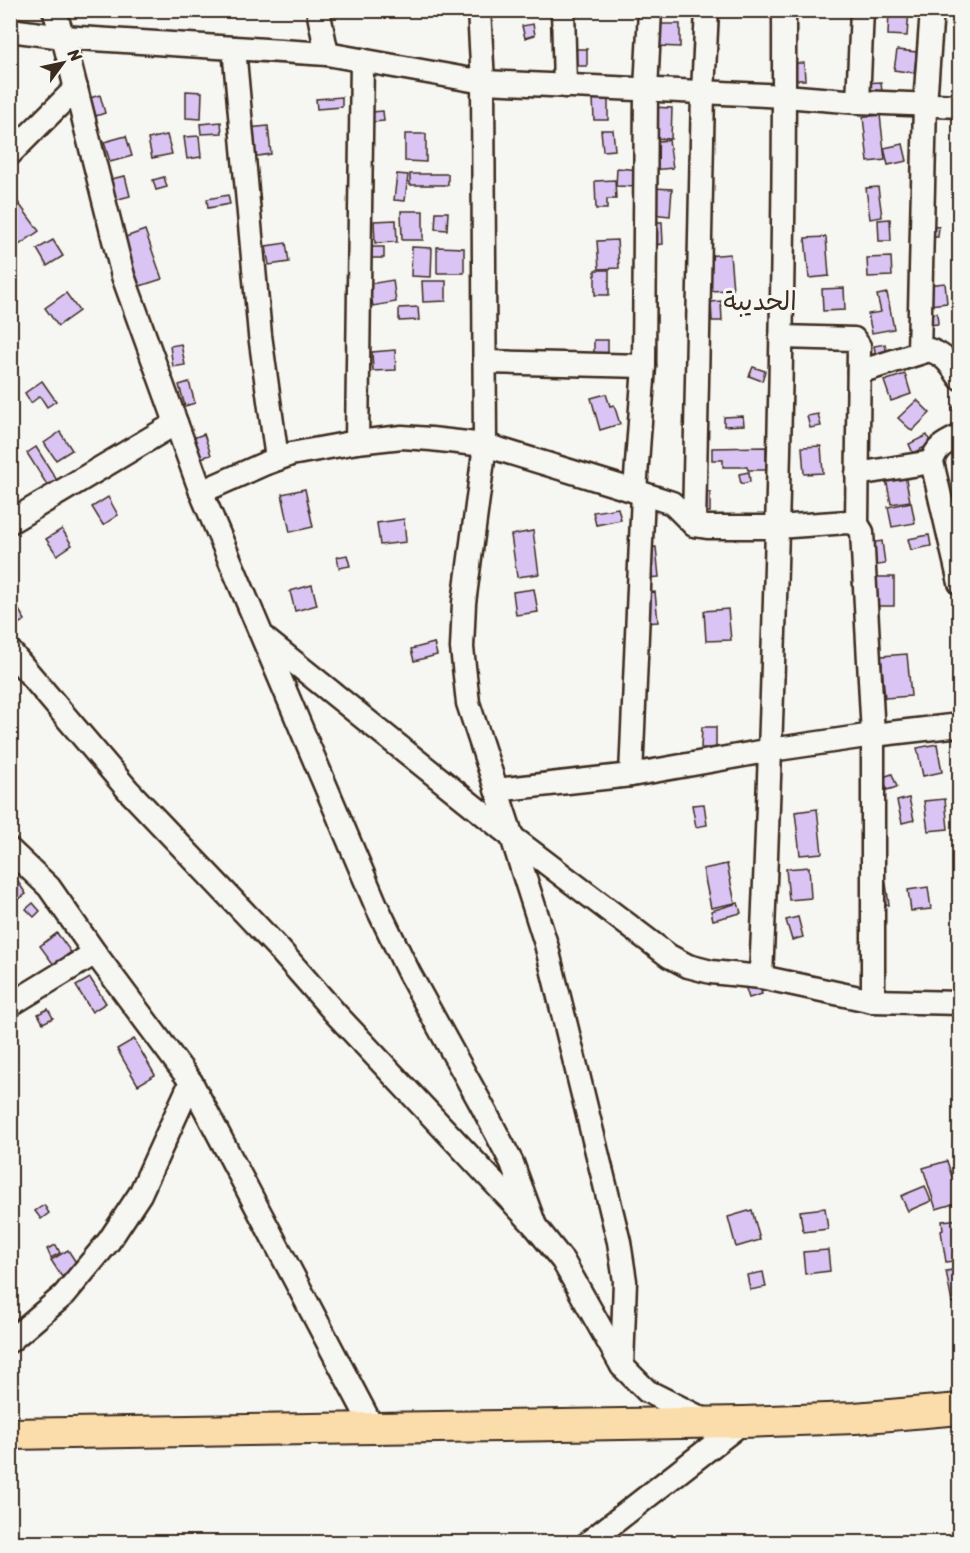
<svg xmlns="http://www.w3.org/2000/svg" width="970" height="1553" viewBox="0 0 970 1553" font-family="Sriracha,'Playpen Sans Arabic',sans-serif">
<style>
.building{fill:#d9c4f4;stroke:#3b2a1e;stroke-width:1.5}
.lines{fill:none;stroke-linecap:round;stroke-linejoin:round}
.minor-casing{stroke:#3b2a1e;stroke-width:27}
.major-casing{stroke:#3b2a1e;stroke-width:34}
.minor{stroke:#f6f6f2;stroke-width:22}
.major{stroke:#fbddab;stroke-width:30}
.labels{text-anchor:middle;stroke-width:6;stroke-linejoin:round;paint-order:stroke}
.quarter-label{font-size:26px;fill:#3b2a1e;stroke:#f6f6f2}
</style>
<rect width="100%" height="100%" fill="#f6f6f2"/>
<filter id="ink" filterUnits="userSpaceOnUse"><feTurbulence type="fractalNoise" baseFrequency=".0167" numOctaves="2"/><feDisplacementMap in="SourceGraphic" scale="12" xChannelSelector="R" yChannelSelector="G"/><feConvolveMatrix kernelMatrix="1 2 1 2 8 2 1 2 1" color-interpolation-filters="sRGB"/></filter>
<g filter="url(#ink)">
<g class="building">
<path d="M487 10H498L499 17 488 19Z"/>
<path d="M889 10H909L907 36 888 35Z"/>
<path d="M533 24 535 35 525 38 522 26Z"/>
<path d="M656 24H680V47L656 46Z"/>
<rect x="576" y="49" width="11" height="17"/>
<path d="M897 50 917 52 914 73 894 70Z"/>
<path d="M792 63H804L805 80H793Z"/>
<path d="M881 82 882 93 865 94 864 83Z"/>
<path d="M186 91 202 92 201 119 186 118Z"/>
<path d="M100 95 105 113 96 116 90 98Z"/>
<path d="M342 97V107L317 109 316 99Z"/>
<path d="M593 98H608V120H594Z"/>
<path d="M651 107 672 108 671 139 650 138Z"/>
<path d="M383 111 384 121 373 122 372 112Z"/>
<path d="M880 115 885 160 868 162 863 117Z"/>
<path d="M221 122 222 133 201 134 200 124Z"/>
<path d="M268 126 271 154 252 157 248 128Z"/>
<path d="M601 130H613L615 150 603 151Z"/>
<path d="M405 134H426V162L405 161Z"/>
<path d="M167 135 172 154 152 158 148 139Z"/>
<path d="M126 136 132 156 110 162 104 142Z"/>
<path d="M199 136 201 157 187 159 184 137Z"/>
<path d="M669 140 673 168 652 170 649 142Z"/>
<path d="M903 144 907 161 888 165 884 148Z"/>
<path d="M617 168 640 170 639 187 616 186Z"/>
<path d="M397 174 408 175 405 201 394 200Z"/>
<rect x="410" y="174" width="38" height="11"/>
<path d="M125 176 130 196 107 202 101 181Z"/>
<path d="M164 177 167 187 156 190 153 180Z"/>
<path d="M615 180 616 199H607V209H596L595 181Z"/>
<path d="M878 187 882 217 870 219 866 188Z"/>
<path d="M653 188 672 189 670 216 651 214Z"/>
<path d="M228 195 230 204 208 208 207 199Z"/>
<path d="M17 201 39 231 16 247 10 239V236L17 232 10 223V206Z"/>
<path d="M401 211H423V240H402Z"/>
<path d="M436 212H448L447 230 435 229Z"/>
<path d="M890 219 891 241H879L878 220Z"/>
<path d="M396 220 397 242 375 243 374 221Z"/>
<path d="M651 222H662L663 244 652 245Z"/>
<path d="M927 226 939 227 938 237H926Z"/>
<path d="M145 230 162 279 140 286 123 238Z"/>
<path d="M826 237 829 276 809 278 805 238Z"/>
<path d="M53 240 63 256 47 266 37 249Z"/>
<path d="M617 240 619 268 599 269 597 241Z"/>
<path d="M286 243 289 262 269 265 266 246Z"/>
<path d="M371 247H384V258H372Z"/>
<path d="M412 247 432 248 431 277 411 276Z"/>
<path d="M437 247 464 248V273H437Z"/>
<path d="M730 254 733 290 708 291 706 256Z"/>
<path d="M891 257 892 276 868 277 867 258Z"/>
<rect x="595" y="270" width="14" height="25"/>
<path d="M393 280 396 302 373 306 369 284Z"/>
<path d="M422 281H446V301L423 302Z"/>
<path d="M945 283 947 303 929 305 927 285Z"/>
<path d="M844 288 845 310 823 311 822 289Z"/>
<path d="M66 293 79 311 58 326 45 308Z"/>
<path d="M887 293 894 329 872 333 868 314 881 312 877 295Z"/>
<path d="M721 301 722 321H712L711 302Z"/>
<path d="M418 307 419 320 399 321V308Z"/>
<path d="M937 313 938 324 927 325 926 314Z"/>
<rect x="594" y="340" width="14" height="21"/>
<path d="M10 343 18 351 10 358Z"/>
<path d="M181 344 185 365 173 367 170 346Z"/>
<path d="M885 344 887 354 876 356 874 346Z"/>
<path d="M395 350 396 370 373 371 372 352Z"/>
<path d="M753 367 765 371 762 381 749 376Z"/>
<path d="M905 374 911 394 891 401 884 381Z"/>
<path d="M42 381 56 401 47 407 40 396 31 403 25 393Z"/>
<path d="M189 382 195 403 185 406 179 385Z"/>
<path d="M606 394 610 406 614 405 620 424 600 430 591 398Z"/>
<path d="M917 400 930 413 912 431 898 418Z"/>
<path d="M960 403V418L952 408Z"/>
<path d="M818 414 821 426 810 428 807 416Z"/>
<path d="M743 416 744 425 724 426V417Z"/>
<path d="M60 432 72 450 56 460 44 443Z"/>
<path d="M204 434 211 455 200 458 193 438Z"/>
<path d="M927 435 931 444 913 453 909 444Z"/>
<path d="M821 446 823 473 804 474 802 447Z"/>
<path d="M36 447 58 482 49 488 27 453Z"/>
<path d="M766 447V470H748L747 467H723V460H712V448Z"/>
<path d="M749 472 750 482 741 484 739 474Z"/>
<path d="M905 475 910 501 891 504 886 479Z"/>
<path d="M305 489 313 527 290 532 282 494Z"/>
<path d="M697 491 710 492V512H697Z"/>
<path d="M108 497 118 515 103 525 92 507Z"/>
<path d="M911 502 915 523 892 527 888 507Z"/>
<path d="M618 508 621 520 596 525 593 512Z"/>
<path d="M404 519 406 542 380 545 377 523Z"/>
<path d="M62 529 72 545 57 555 46 539Z"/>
<path d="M533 531 539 574 517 577 511 535Z"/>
<path d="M929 535 931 546 911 550 908 539Z"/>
<path d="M882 541 885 564 873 566 870 543Z"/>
<path d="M656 547 659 577 647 578 644 548Z"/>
<path d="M347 555 350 566 339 568 337 557Z"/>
<rect x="871" y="577" width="23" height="29"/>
<path d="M312 585 317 605 295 611 290 591Z"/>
<path d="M534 589 538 612 516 615 513 592Z"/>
<path d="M655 592 658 622 645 623 643 593Z"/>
<path d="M14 602 25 620 10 629V605Z"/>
<path d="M728 609 731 640 706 641 704 611Z"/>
<path d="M434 643 437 655 414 661 411 649Z"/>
<path d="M907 654 911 696 885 698 881 656Z"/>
<path d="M702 727H716V748H701Z"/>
<path d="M937 744 942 772 923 776 917 748Z"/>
<path d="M892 774 897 787 887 790 883 777Z"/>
<path d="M909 798 914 820 902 823 897 801Z"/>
<path d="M945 799 948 829 928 831 924 801Z"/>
<path d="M704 804 707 825 696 827 692 805Z"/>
<path d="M817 809 822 853 800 855 795 812Z"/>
<path d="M727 864 735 903 711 908 703 869Z"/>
<path d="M809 867 811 898 789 900 786 869Z"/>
<path d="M15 877 26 894 10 905V880Z"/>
<path d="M886 883 889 905 877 906 874 884Z"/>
<path d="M928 887 931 909 911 911 908 890Z"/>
<path d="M33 903 40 911 34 917 26 909Z"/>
<path d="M738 903 741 913 713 920 711 911Z"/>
<path d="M798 917 803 937 792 940 786 920Z"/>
<path d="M57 933 71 952 54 965 40 946Z"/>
<path d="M90 978 106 1003 92 1012 76 986Z"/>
<path d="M758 982 762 994 749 998 745 986Z"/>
<path d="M48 1009 53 1018 43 1023 38 1014Z"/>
<path d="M134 1039 155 1075 138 1085 117 1049Z"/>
<path d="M947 1161 960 1202 936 1209 923 1168Z"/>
<path d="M925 1186 931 1201 908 1211 901 1196Z"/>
<path d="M44 1205 49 1213 41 1219 35 1211Z"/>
<path d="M825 1208 828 1229 803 1232 800 1211Z"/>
<path d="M752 1210 760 1240 736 1247 728 1217Z"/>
<path d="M960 1219V1260L946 1262 941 1231 943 1230 942 1221Z"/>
<path d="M56 1245 60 1253 51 1258 47 1249Z"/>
<path d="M68 1250 79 1267 62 1277 51 1260Z"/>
<path d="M828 1250 830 1271 805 1274 803 1252Z"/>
<path d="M960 1269V1301L952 1303 946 1271Z"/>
<path d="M763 1272 766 1287 750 1290 747 1275Z"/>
</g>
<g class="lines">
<g class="minor-casing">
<g id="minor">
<path d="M54 10 63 37 123 276 201 492 376 905 409 973 480 1102 512 1163 535 1226"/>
<path d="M318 10 327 54"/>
<path d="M479 10 483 82 485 445 464 603 462 648 468 703 512 837 546 944 619 1242 625 1281 622 1366"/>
<path d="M563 10 565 86"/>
<path d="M10 30 63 37 327 54 483 82 785 96 858 102 960 106"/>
<path d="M234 48 260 335 277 459"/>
<path d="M858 102 862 10"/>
<path d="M10 154 76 88"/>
<path d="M781 337 854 339 859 346 857 524 862 532 873 735V1001"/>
<path d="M919 352 925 104 932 10"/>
<path d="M485 362 644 366"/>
<path d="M859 372 929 350C944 354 951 365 960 378"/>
<path d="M960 436C946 443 936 446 932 462L960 583"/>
<path d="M357 442 362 60"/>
<path d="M857 474 932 462"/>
<path d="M635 491 644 366 646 90 650 10"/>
<path d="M201 492 264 464 291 454 357 442 402 437 431 439 485 445 635 491 672 503 694 525 707 527H777L848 522 857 524"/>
<path d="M10 522 176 423"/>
<path d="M694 525 703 92 707 10"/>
<path d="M264 638 512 837 669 956 688 966 711 972 761 977 873 1001 960 1003"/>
<path d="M10 651 128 790 278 948 336 1014 535 1226 563 1261 622 1366 647 1391 707 1421"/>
<path d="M631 775 643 494"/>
<path d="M496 790 631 775 771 750 873 735 960 725"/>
<path d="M10 850 49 887 95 953 191 1082 373 1428"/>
<path d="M761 977C775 655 785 333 784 10"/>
<path d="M10 1005 95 953"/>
<path d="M10 1341 64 1295 109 1241 140 1194 191 1082"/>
<path d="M589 1542 743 1422"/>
</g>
</g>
<g class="major-casing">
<path id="major" d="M10 1434 743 1422 855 1418 960 1409"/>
</g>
<use href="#minor" class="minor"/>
<use href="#major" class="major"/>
</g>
</g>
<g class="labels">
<g class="quarter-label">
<text x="760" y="310">الحديبة</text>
</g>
</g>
<rect width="970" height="1553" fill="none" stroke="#f6f6f2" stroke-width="36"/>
<rect x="18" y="18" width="934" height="1517" fill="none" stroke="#3b2a1e" stroke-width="2" filter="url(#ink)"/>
<g transform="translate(63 63) rotate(57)" stroke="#f6f6f2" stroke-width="4.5" paint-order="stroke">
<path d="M0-4.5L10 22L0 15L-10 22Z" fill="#3b2a1e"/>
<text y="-9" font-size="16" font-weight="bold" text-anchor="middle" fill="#3b2a1e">N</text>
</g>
</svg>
